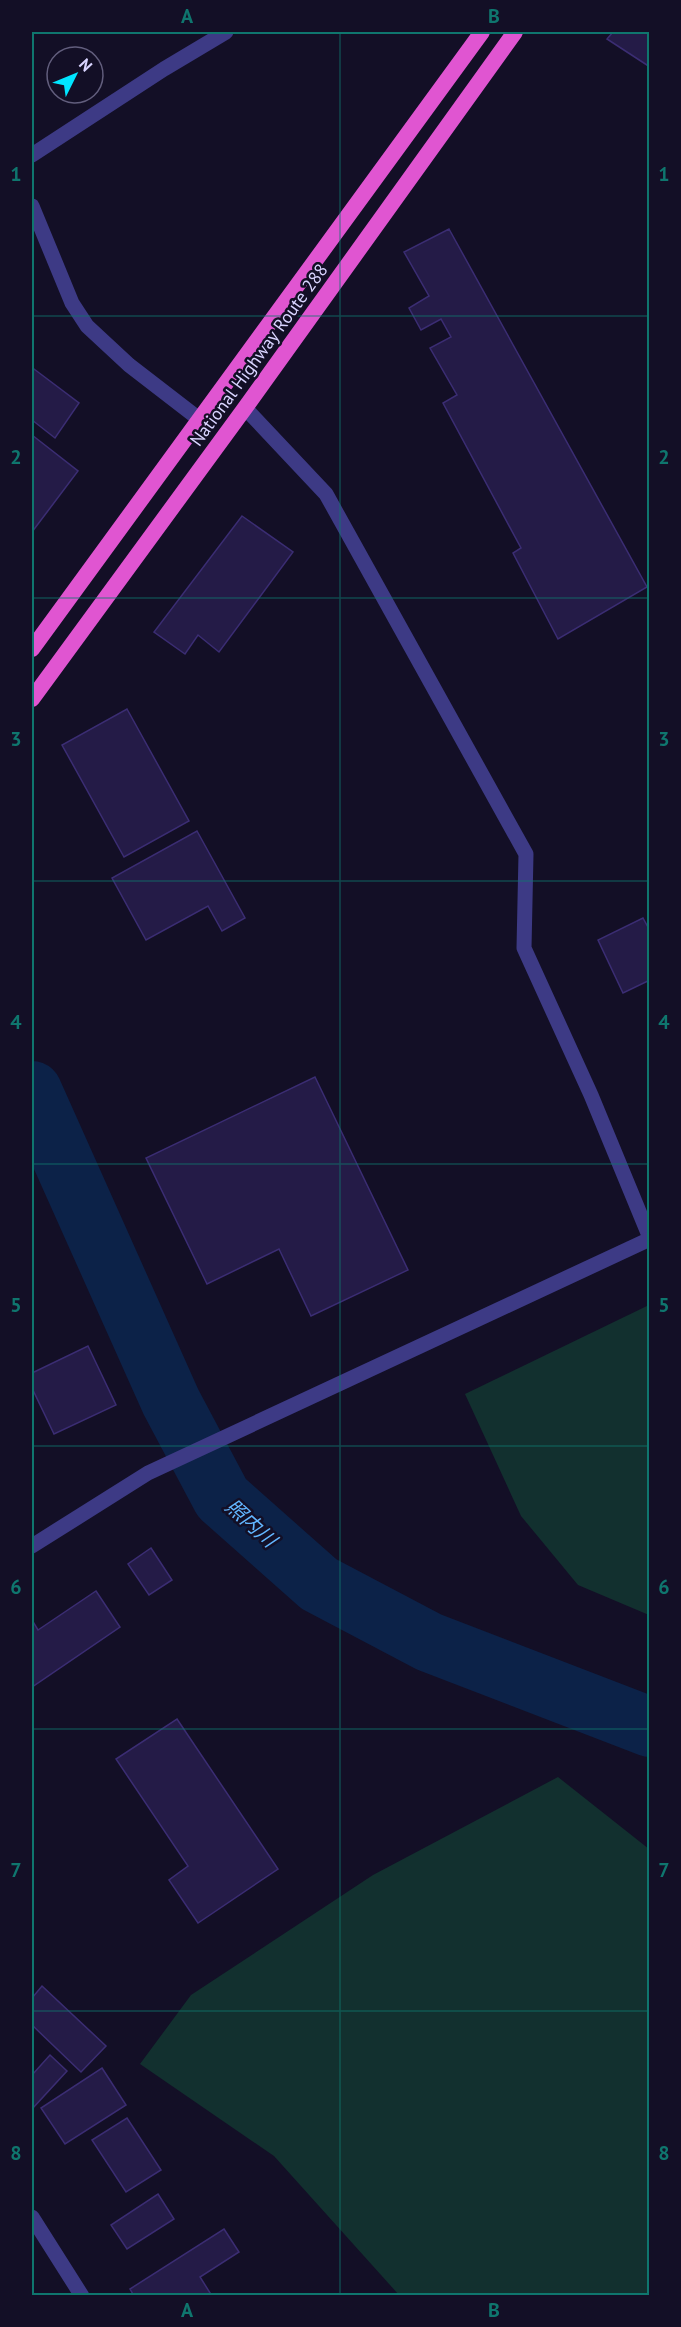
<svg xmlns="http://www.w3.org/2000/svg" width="681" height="2327" viewBox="0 0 681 2327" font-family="'PT Sans','Noto Sans JP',sans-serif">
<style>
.green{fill:#12302f}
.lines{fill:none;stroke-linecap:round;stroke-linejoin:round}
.river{stroke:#0c2248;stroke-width:60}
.building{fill:#241b47;stroke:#3b2d73;stroke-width:1.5}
.minor{stroke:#3d3a85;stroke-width:15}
.tertiary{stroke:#3d3a85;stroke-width:15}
.trunk{stroke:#e055d1;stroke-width:16}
.grid{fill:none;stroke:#0f766e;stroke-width:1.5;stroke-opacity:0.55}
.labels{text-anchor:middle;stroke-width:5;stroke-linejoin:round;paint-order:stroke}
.street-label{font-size:18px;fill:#d9d4ff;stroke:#130f26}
.water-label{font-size:20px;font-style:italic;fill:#62b6ff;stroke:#130f26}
.neatline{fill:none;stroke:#0f766e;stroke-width:2}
.grid-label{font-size:20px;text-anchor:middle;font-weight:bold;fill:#0f766e}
</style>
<rect width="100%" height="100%" fill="#130f26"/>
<g class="green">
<path d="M649 1305V1615L578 1585 521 1516 465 1394Z"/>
<path d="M558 1777 649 1849V2295H399L274 2156 140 2064 191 1995 373 1875Z"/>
</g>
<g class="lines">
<path class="river" d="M32 1091 171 1402 222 1498 319 1584 429 1642 650 1727"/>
</g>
<g class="building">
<path d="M613 32H650V67L607 39Z"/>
<path d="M449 229 647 587 558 639 513 553 521 548 443 403 457 395 430 348 451 337 441 319 421 330 409 308 429 296 404 252Z"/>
<path d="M34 369 79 403 55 438 32 420V372Z"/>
<path d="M32 435 78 471 32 532Z"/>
<path d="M242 516 293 552 219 652 198 635 185 654 154 632Z"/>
<path d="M127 709 189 821 124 857 62 745Z"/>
<path d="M197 831 245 918 222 931 208 906 146 940 112 878Z"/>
<path d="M643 918 650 931V980L623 993 598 940Z"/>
<path d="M315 1077 408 1270 311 1316 279 1249 207 1284 146 1158Z"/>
<path d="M88 1346 116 1405 54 1434 32 1388V1373Z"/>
<path d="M151 1548 172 1580 149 1595 128 1564Z"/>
<path d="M96 1591 120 1627 32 1687V1620L38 1630Z"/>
<path d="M177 1719 278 1869 198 1923 169 1880 188 1866 116 1759Z"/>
<path d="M42 1986 106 2046 81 2072 32 2025V1998Z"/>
<path d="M50 2055 67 2071 32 2109V2075Z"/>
<path d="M102 2068 126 2105 65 2144 41 2108Z"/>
<path d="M127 2118 161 2170 126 2192 92 2140Z"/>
<path d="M158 2194 174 2219 127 2249 111 2225Z"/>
<path d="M224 2229 239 2252 200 2277 212 2296H134L130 2289Z"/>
</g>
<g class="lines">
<g class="minor">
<path d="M32 155 164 69 226 32"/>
<path d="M32 206 72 303 87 326 129 365 199 419"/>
<path d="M245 408 326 494 526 854 524 948 591 1095 650 1238"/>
<path d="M32 2217 82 2296"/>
</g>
<path class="tertiary" d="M32 1546 148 1473 650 1239"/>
<g class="trunk">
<path d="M32 649 482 32"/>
<path d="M32 699 245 408 515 32"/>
</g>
</g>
<path class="grid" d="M340 32V2296M32 316H650M32 598H650M32 881H650M32 1164H650M32 1446H650M32 1729H650M32 2011H650"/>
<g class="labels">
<g class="street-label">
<text transform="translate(259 355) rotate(-54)" y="6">National Highway Route 288</text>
</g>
<g class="water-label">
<text transform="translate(251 1523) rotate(42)" y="7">照内川</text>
</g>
</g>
<rect width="681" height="2327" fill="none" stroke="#130f26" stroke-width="66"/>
<g transform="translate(75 75) rotate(47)"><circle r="28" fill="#130f26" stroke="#625e7d" stroke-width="1.5"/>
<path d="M0-4.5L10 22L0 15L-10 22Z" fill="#00e5ff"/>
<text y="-9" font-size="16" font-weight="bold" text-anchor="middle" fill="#d9d4ff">N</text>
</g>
<rect x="33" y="33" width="615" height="2261" class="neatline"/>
<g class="grid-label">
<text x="187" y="23">A</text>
<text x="494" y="23">B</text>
<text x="16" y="181">1</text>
<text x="664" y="181">1</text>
<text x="16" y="464">2</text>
<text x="664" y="464">2</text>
<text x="16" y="746">3</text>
<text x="664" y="746">3</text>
<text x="16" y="1029">4</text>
<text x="664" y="1029">4</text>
<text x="16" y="1312">5</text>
<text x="664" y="1312">5</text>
<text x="16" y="1594">6</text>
<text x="664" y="1594">6</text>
<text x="16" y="1877">7</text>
<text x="664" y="1877">7</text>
<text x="16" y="2160">8</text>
<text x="664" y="2160">8</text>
<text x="187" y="2317">A</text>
<text x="494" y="2317">B</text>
</g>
</svg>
